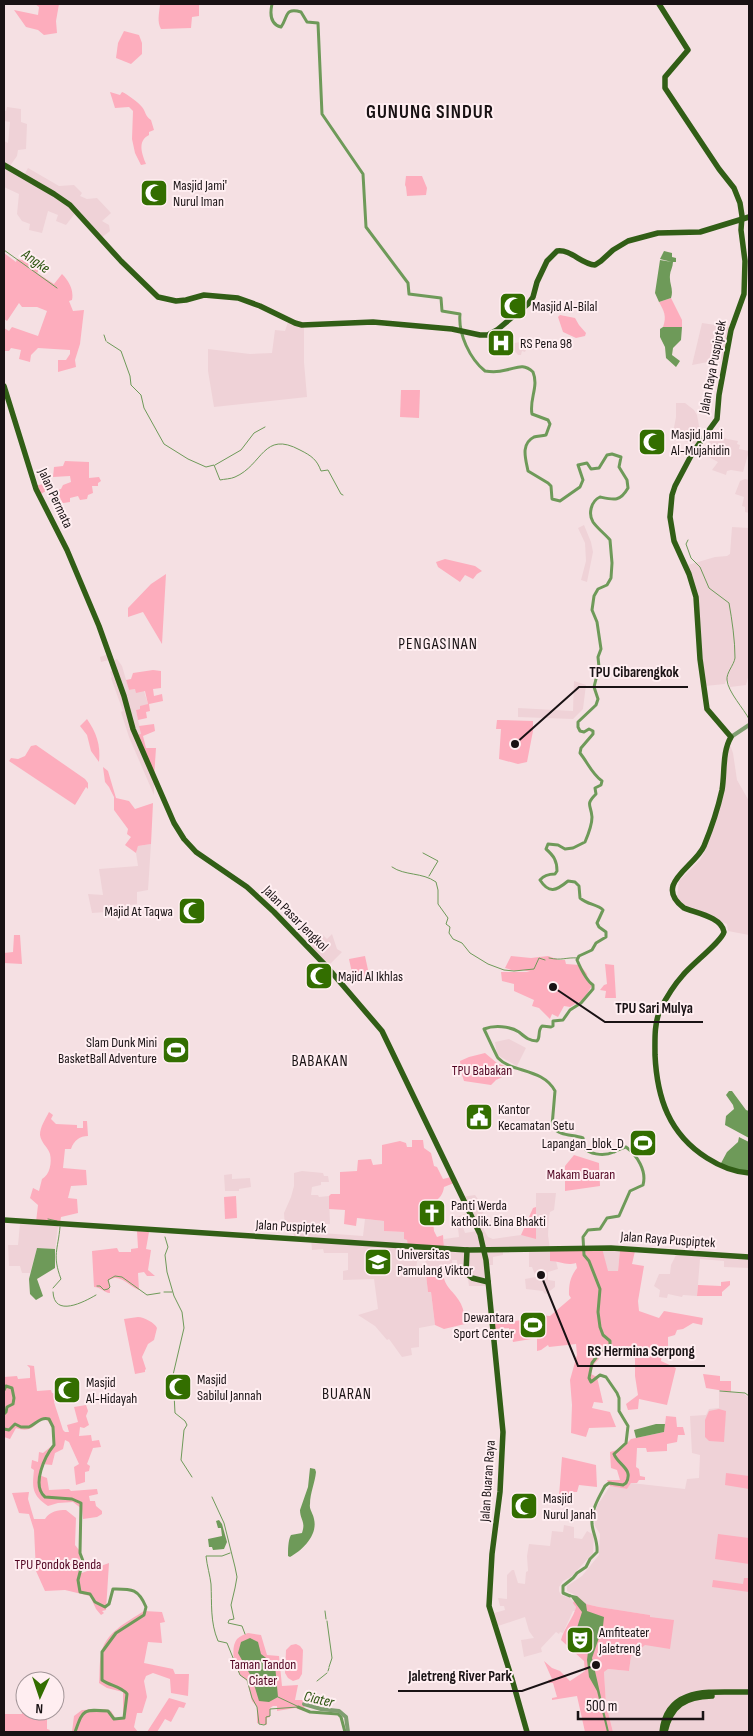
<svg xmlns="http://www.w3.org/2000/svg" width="753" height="1736" viewBox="0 0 753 1736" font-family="'Sofia Sans Condensed',sans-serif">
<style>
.built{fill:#efd2d7}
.green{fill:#fdadbd}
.water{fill:#6e9a59}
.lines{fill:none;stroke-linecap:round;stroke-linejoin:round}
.stream{stroke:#6e9a59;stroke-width:1}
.river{stroke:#6e9a59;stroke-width:3}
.minor{stroke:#7f9e70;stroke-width:4}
.major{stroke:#315e16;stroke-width:5.5}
.labels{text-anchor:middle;stroke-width:4;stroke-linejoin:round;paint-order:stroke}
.poi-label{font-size:14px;fill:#191214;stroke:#ffeef1;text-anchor:start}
.street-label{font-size:14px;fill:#191214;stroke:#ffeef1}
.park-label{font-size:14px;fill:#510421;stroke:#ffeef1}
.water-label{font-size:15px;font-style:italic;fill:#2b550f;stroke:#ffeef1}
.quarter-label{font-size:16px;letter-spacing:1px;fill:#191214;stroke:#ffeef1}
.district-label{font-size:19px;font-weight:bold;letter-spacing:1px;fill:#191214;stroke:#ffeef1}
.leader{fill:none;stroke:#191214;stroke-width:2}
.callout-dot{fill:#191214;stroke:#ffeef1;stroke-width:2}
.callout-label{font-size:15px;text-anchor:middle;font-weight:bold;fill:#191214;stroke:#ffeef1;stroke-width:4;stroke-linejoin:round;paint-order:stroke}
</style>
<rect width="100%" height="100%" fill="#f5e0e3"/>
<g class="built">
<path d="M7 107 21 109V122L27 124 26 149 18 150 17 156 7 170 22 179 28 168 59 186 74 185 82 193 80 196 87 199 97 198 111 213 102 221 109 225 110 231 101 238 76 212 66 225 56 221 58 215 48 211 42 233 29 230 30 224 22 221 17 214 19 194 4 187V141L8 143 10 122 4 121V110L6 111Z"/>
<path d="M288 322 304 327V362L307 397 214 407 208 371V349L250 354 272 353 275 330 285 331Z"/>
<path d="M702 323 729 327 724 359 692 365Z"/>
<path d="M499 331 503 336 507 333 512 336 509 339 507 338 505 340 510 344 520 342 527 348 525 352 522 351 521 355H518L514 350 504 347 503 349 492 343 495 338 498 340 500 337 497 332Z"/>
<path d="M676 403H685L694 410 697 415 699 426 703 432 696 444 672 438 676 417Z"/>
<path d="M714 433 727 439 738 441 737 444 740 445 739 449 749 451 743 472 731 470 727 471 726 475 712 470 718 462 700 452 703 450 715 455 718 450 709 442Z"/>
<path d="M745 479 749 480V513L745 512V507L742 506 744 497 735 494 740 481Z"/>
<path d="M584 525 591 542 593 552 587 582 581 580 586 561 585 543 578 528Z"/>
<path d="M732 527 749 528V674L746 685 730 687 729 682 726 680 725 684 705 686 698 606 688 565 715 557 727 556 730 554Z"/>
<path d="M109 654 112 661 117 659 122 666 129 690 135 689 144 691 148 704 141 709 136 710 141 734 136 735 154 778V795L129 737 121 712 123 711 111 678 112 677 110 672 113 670 109 660 101 662 100 657Z"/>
<path d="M574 681 586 685 583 709 573 719 518 717V708L573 711Z"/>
<path d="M730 745 733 753 737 780 749 801V935L728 931 727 924 684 905 677 897 679 881 700 860 705 851 724 793 728 751Z"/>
<path d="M151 844 148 890 137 892V904L106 908V912L92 913 88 894 103 895 99 869 138 866 136 853 138 846Z"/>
<path d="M332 934 337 949 342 952 328 966 310 948 323 935 327 939Z"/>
<path d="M509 1039 526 1048 517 1066 497 1055 495 1042Z"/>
<path d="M302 1171 323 1173 324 1176H328L329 1182H321V1185L312 1187 311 1195H318L319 1197 329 1196 330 1224H321V1233L363 1236 365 1219 384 1221V1231L404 1232 407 1240 444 1247V1239L459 1237 458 1228 463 1227 465 1233 477 1231 471 1218 457 1223 455 1218 469 1212 461 1197 475 1195 480 1202 485 1210 482 1214 484 1230 488 1237 493 1239 521 1235 536 1238V1193H556L554 1210 550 1212 549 1217 548 1235 550 1250 556 1261 558 1269 548 1272V1280L555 1281V1287L546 1294 544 1293 543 1291 526 1289 525 1279 536 1277 532 1267H529V1251L503 1252V1255L493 1257V1265H487L488 1286H469L468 1279 464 1274H458L457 1260H452L453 1270H443L434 1273 426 1263 423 1256H418L416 1268 419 1277 426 1275 428 1292H431L435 1325 419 1328V1347L411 1348 412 1355 402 1357 389 1339 387 1340 375 1326 358 1315 378 1309 374 1279 343 1280V1271L348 1270V1253H324L323 1249 312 1250 311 1239 295 1238 290 1226 285 1228 284 1213 291 1197 294 1186V1173Z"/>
<path d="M232 1174V1179L250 1178 251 1187 239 1189V1191H225L224 1175Z"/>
<path d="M20 1224 58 1226 55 1249 37 1248 30 1273H22L20 1266H9L8 1245H18Z"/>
<path d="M602 1248 620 1250 618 1271H607Z"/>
<path d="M677 1253 749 1258V1268L724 1267V1261L700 1259 697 1296 683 1295 682 1297 668 1294 667 1298 659 1297 660 1290 654 1286 659 1274H670L671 1265Z"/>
<path d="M719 1390 744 1394 749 1398V1732H613L606 1704 604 1672 608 1669 629 1671 631 1655 650 1615 599 1607 586 1604 577 1596 567 1591V1586L582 1576 599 1555 600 1534 595 1526 594 1516 597 1506 610 1486 627 1489 631 1483 685 1489 687 1479 699 1478 700 1455 692 1453 690 1416 706 1415 709 1409 719 1408Z"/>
<path d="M564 1525 574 1527V1538L582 1539 587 1531 594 1535 593 1553 571 1577 563 1581 559 1587V1591L561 1595 570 1598 574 1602 576 1607 575 1611H573L563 1633 560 1632 559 1634 556 1632 541 1648 542 1652 524 1657 521 1640 534 1638 529 1631 525 1617 498 1626 494 1613 505 1610 504 1606H500L498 1598 507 1599V1575L512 1570H514L518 1583 525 1584 526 1572 528 1571 527 1556 529 1544 550 1546 552 1531 563 1532Z"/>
</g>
<g class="green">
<path d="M35 4H59L56 21 57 33 44 35 38 30 26 27 14 10 38 15 39 7Z"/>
<path d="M164 4H199V16L192 17 191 28 161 29C157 22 159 14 160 5Z"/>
<path d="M124 31 139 35 142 43V54L131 64 116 58 118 43Z"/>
<path d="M110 92 120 95 122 92C126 93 139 103 142 107 146 112 145 116 151 120L154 130 149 132V135C137 141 142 154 146 164L141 165 135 153 132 139 133 111 129 107 115 108Z"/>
<path d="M406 176H422L427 188 426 195 407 196 406 187 405 185Z"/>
<path d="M4 253 16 262 17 259 31 262 41 267 37 273 54 284 62 274C69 281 74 290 72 300L69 301 73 311 84 310 80 344 75 360 76 367 58 372V360H66L70 354V350L38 348 31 355 30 362 19 359 21 350 11 348 9 351H4V328L9 331 12 327 38 336 47 311 37 307H22L19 303 7 321 4 319Z"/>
<path d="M671 298 682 320V327H663C667 316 664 311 659 302Z"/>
<path d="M560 315 575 318 579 325 586 333 585 336 576 338 563 332 558 317Z"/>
<path d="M401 390H420L419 418 400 417Z"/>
<path d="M65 461 89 462V478L99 477 101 481 98 483V486H92L93 493 88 495 87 499 80 500 78 496 70 498V502L57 504 46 491 39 495 35 486 51 482 52 491 61 489 63 485 71 482 70 476 53 477 54 467 63 466Z"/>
<path d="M445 559 475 566 482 571 477 574 473 579 465 575 460 582 438 567 436 562Z"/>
<path d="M166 574 162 644 143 612 128 617V608L151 584Z"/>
<path d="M153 670 161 671V688L153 689 154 696 162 694 163 701 149 704 150 711 146 712 147 718 138 720 136 710 140 709V706L148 704 145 691 136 693 135 689 129 690 126 680 131 679 133 673Z"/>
<path d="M87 719C96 732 101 745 99 762L91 751 87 735 80 726Z"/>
<path d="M497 720 533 721V731L527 762 518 764 499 759 501 729H496Z"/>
<path d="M154 724 155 731 143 736 146 748H156L154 778 135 735 141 734 139 726Z"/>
<path d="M36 745 85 779 88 783V789L86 787 75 805 9 761 11 758 18 759 25 756 31 746Z"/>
<path d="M103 767 108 771 116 798 129 801 135 809 153 803 151 844 138 846 136 853 125 845 131 837 127 834 128 829 114 810V797L109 787 105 782Z"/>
<path d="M14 935H20L22 964 4 963V953L13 952Z"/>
<path d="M365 956 370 979 354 982 349 959Z"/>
<path d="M511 956 531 958 548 956 559 960H565L566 964 580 965 587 974 588 981 593 984 584 999 570 1007 564 1006 558 1017 552 1014 550 1019 539 1008 532 1006 534 1000 514 991V984L502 981 501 972H530L523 970 515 971 505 968Z"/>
<path d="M605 964 614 965 616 998H605L606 991 600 990 604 985 607 984Z"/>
<path d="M485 1053 497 1063 512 1069 511 1073 496 1080 491 1085 464 1081 462 1075 460 1061 469 1057Z"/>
<path d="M49 1112 53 1115 51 1119 56 1124 77 1125V1128H83V1121H87L88 1136C80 1136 74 1140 71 1149H65L63 1168 86 1170 87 1185 71 1186 68 1198 77 1199 78 1213 61 1217 60 1223 36 1222 38 1205 30 1198 33 1188 39 1191 42 1179C50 1175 52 1162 50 1154 48 1147 41 1143 40 1135 40 1127 45 1120 49 1112Z"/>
<path d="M412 1140H423L424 1148 431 1153 434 1166 437 1167 443 1179 451 1177 454 1183 444 1187C442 1204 425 1201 427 1220L433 1221 434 1231 437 1237 443 1235 444 1247 408 1245 407 1240 404 1239V1232L384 1231V1221L357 1218 356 1226 344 1224 345 1210 329 1209V1196L331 1194H340V1172L357 1171 358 1160 371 1159 373 1165 382 1164V1145L400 1141 406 1143 407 1147H412Z"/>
<path d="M574 1155 599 1163 600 1186 565 1191V1166Z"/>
<path d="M236 1196 237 1218 225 1219 224 1197Z"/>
<path d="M536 1207V1239L521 1235 533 1208Z"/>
<path d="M137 1231 149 1232 146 1249 151 1250 148 1270 155 1276H147L144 1272 138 1273 139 1290C128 1286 121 1273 109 1280L110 1293C104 1293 101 1287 94 1287L92 1251 117 1248 119 1252H131V1249L138 1248Z"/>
<path d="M602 1248 608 1271H618L620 1250 635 1251 632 1264 644 1266 638 1301 639 1311 659 1318 664 1311 703 1318 702 1325 693 1323 683 1329 677 1330 675 1335 668 1337V1349L662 1352 661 1361 676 1368 667 1405 639 1399 638 1409 628 1410 626 1404 638 1395 635 1376V1358L609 1355 608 1352H604L600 1355 599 1359 594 1364 591 1374 597 1377 603 1403 594 1402 592 1408 610 1412 616 1427 589 1428 586 1437 571 1433 572 1405 570 1380 577 1355 576 1344 549 1347 548 1345 541 1350 537 1351V1338L513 1342 511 1331H509V1328L493 1329 492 1321H500L499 1317 508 1318 509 1322 528 1319 536 1320 537 1315 550 1316 571 1298 569 1295C569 1284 570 1277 577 1268L576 1263C565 1266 561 1261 550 1261V1250Z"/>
<path d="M443 1270C443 1288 454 1290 461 1304 464 1310 465 1318 465 1324L444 1329 435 1325 431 1292H428L426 1275Z"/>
<path d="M730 1281V1285L722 1292V1296H697L698 1285 721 1286V1282Z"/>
<path d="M138 1317C144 1317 155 1323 157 1328L154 1340 148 1344 142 1357 146 1369 145 1370V1372L135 1374 124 1319Z"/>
<path d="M27 1365 34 1366 37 1391 51 1390 52 1393 58 1394 54 1402 63 1430 65 1432H69L67 1425 78 1422 74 1407 86 1405 88 1411 86 1416 89 1425 84 1428 80 1427 79 1436 91 1435 92 1441 99 1440 101 1447 93 1448 87 1464 90 1466 89 1471 85 1472V1482L76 1485 74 1467 79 1464 69 1442 65 1440 63 1449 55 1453 52 1465 42 1464 39 1475 47 1478 49 1490 69 1489 71 1491 97 1489 98 1494 89 1496 90 1501H95L96 1506 102 1511V1514L97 1517 83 1519 82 1509 73 1502 58 1503 48 1506C32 1495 32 1488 34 1470L31 1468 32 1460 38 1462 39 1452 43 1453 53 1445C54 1434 53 1425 45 1418L40 1419C34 1429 27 1432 16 1428L10 1439 4 1437V1377L17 1376 18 1379 30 1378V1368Z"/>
<path d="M703 1374 720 1376V1381H731V1392L706 1388Z"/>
<path d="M719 1409 726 1411 724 1442 709 1441 705 1437V1420L709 1411Z"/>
<path d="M666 1416 676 1417 677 1427H683L685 1435H678L677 1442 667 1444V1451L647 1452 646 1448H637L636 1467 639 1469 640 1476 645 1477V1480H639L637 1483H631L627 1489 610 1486 607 1480H620L617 1470 611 1468 610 1452 621 1449 631 1439 664 1432Z"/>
<path d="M562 1457 596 1465 597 1487 579 1485 577 1492H572L571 1499 559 1496Z"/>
<path d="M726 1473 749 1476V1489L725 1485Z"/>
<path d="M29 1492 28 1499 34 1519H45C50 1511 58 1510 66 1510L76 1518 75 1545 79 1550 80 1557 79 1574 109 1563 106 1610 102 1611 104 1613 101 1615 96 1609 90 1596 65 1590 45 1591 36 1571 34 1530 29 1514 19 1513 12 1493Z"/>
<path d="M718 1534 749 1538V1564L715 1559Z"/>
<path d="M744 1578H749V1592L712 1587 713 1580 743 1584Z"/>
<path d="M577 1596 586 1604 599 1607 650 1615V1617L674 1620 670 1649 645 1645 631 1656 629 1671 608 1669 604 1672 606 1704 613 1732H585L577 1696 552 1700V1698L557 1697 553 1683H549L548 1680 552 1679 544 1661 552 1668 560 1671 570 1681 585 1671 584 1661 561 1640C564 1628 574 1617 576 1607L573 1603Z"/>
<path d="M144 1611 162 1612 165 1622 160 1623 162 1643 148 1642 144 1663 173 1669 175 1674H189L188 1696 171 1693 170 1679 153 1673 146 1676 144 1681 147 1697 142 1713H137L134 1727 138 1732H72L74 1716 82 1710 105 1709 111 1711 116 1719 123 1717V1692L107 1688 99 1683C100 1674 99 1664 101 1655 104 1633 127 1622 144 1611Z"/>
<path d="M248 1633 261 1635 267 1655 279 1656 282 1686 298 1685 295 1700H305L304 1711 295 1708 277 1711V1706H273L270 1708V1717L267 1718V1725L257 1723V1707L252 1701 247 1680C235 1676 229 1649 237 1639 240 1636 245 1634 248 1633Z"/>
<path d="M296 1644 300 1646 303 1650 302 1674 299 1679 293 1681 288 1678 285 1673 286 1650 291 1645Z"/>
<path d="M169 1698 186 1703 184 1708 179 1707 171 1722 165 1719 157 1732H147Z"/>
<path d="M24 1707 25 1711H47V1729L50 1730 49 1732H8L4 1731V1714H22Z"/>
</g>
<g class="water">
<path d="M664 251 672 253V257L676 258V262H673C673 267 670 271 670 275 669 284 674 289 671 298L659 302 655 293 660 260 672 262 660 259Z"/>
<path d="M663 327H682L681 340 673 348 672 355 680 361 676 367 666 358 665 347 660 337V329Z"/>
<path d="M729 1091H732L746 1110 749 1111V1138L725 1125 726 1116 734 1109 733 1105 726 1095Z"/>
<path d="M739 1137 749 1142V1172L720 1165 727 1152 738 1142Z"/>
<path d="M37 1248 55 1249V1268L37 1279 43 1296 36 1300 30 1294 29 1279Z"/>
<path d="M656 1424H665L664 1432 636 1438 634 1430Z"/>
<path d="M310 1468 315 1469 316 1472C315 1483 310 1493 310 1504 309 1510 313 1513 314 1519 318 1535 303 1550 290 1557L288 1556C288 1550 288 1540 291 1535L302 1533C306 1521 300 1520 300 1510L308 1487Z"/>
<path d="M219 1520 222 1524 227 1542 224 1549 213 1550 212 1547H209L208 1539 222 1536 221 1528H218L216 1521Z"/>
<path d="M568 1594 577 1596 586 1604 587 1611 604 1617 603 1626 592 1658 609 1732H607L597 1691 589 1677 587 1660 588 1652 591 1647 589 1638 576 1631 582 1612 571 1597 566 1595Z"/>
<path d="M250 1638 258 1642 261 1654 275 1665 278 1697 269 1702 259 1701 252 1678 238 1653 241 1642Z"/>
</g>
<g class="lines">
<g class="stream">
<path d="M4 250 57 288"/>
<path d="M104 335 106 341"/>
<path d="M107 342 121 351 130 376 131 385 141 395 144 408 164 444 188 459 206 467 214 465 220 480C224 479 231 479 235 477 263 465 263 430 300 450 312 456 317 460 321 471L328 470 341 494 343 495"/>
<path d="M215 465 241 450 254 433 265 427"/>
<path d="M688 540 686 544 691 558 700 567 709 588 729 603C732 620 735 640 735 658 734 665 726 673 727 680 728 692 744 709 749 719"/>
<path d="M423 853 438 861 429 876"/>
<path d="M392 867C405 876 422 872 436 882L438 890V904L448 918 446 924 450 927 449 933 453 939 462 943 470 953 488 964 504 970 514 971 534 969 539 958 545 960"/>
<path d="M549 958C563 961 565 957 578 958"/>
<path d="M48 1219 57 1221"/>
<path d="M165 1237 168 1247 165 1255 167 1272 174 1296 182 1312 184 1328 173 1375 175 1413 185 1421 187 1425 184 1430 181 1460 192 1477"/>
<path d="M97 1286H100L104 1290 108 1289 110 1287 108 1280 115 1276 122 1277 147 1295 160 1293"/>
<path d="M53 1288 61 1279C52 1255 58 1250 60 1227"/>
<path d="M53 1292C54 1318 84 1302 96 1295"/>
<path d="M164 1292H172"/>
<path d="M720 1391 745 1393 749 1396"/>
<path d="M212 1497 224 1523 235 1567 237 1577 235 1588 231 1605 234 1619 229 1620 228 1623 242 1626 245 1634"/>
<path d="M230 1553 222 1556H206C207 1566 210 1575 211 1584 212 1604 210 1622 218 1641L227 1643 240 1675 247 1680 252 1698 257 1707 259 1724 264 1725 266 1724V1717L270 1716V1709L298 1707"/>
<path d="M325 1611 326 1619"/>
<path d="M327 1621 332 1658 329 1667"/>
<path d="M328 1671 329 1668"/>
<path d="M317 1681 327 1673"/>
<path d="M278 1697 297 1706"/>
</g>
<g class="river">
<path d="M272 4C270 13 270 24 281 27 288 18 284 7 301 12L307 22 318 23 322 114 363 174 366 227 408 283 409 294 441 298 442 311 460 314C458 334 470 359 485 371 491 372 499 372 506 370 517 368 523 363 533 372 539 387 529 399 532 414L548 420 550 424 546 435C542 436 537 436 534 437 520 444 526 460 528 471L548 483 551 486 552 499 560 501 580 487 583 480 578 465 587 463 591 469 599 468 607 455 612 454 621 457 619 467 627 480 628 488C620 502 614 500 600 497 591 501 588 514 593 522 597 528 605 534 610 540L612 563 611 578 607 585 598 589 594 596 592 610 597 622 601 649 598 657 599 667 594 687 598 699 596 705 578 722V727L580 731 584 732 589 729 593 731V734L581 748 580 753C588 763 592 774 602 781L601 785 595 788 596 794C585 805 591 804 592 817 592 825 588 835 585 842L573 848 565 849 558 845 548 844 546 849C554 856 557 861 557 871L555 874C549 874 544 875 540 880 549 894 556 891 568 881L575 882 579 886 580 898C588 905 597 904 603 910L597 923 599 927 606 932V937L596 943 592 950 579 956 577 960C580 967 587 981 593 985V989L581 1003 570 1010 563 1020 553 1021V1026L551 1027 542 1026C537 1031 541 1037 537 1041 529 1041 525 1037 519 1032 510 1026 494 1025 484 1029 486 1033 496 1055 498 1058 512 1073 543 1068 555 1091L552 1126C560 1137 572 1134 583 1138L586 1150C594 1155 605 1156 614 1152 619 1150 621 1148 626 1147 637 1155 647 1171 643 1185L630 1191 619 1216 607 1218 600 1229 588 1230 583 1237 584 1255 589 1261 600 1289 598 1312 600 1327 603 1335 610 1341V1346L601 1351 592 1363 589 1378 591 1382 600 1375 606 1377 617 1393 619 1398V1411L628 1426 626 1443 614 1454C618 1465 634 1469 626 1483L623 1485 609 1483 605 1486C599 1497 591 1510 592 1524 593 1534 598 1541 597 1552L590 1559 586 1567 577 1573 573 1578 563 1586V1593L570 1596"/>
<path d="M4 1390 6 1386 12 1388 14 1398 13 1404 7 1407 6 1412 4 1414"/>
<path d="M4 1429 9 1430 15 1424 21 1427H29C37 1423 40 1417 49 1419L53 1427 54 1445C45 1456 31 1485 45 1497L72 1499 81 1503 80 1553 83 1561 78 1580 80 1592 90 1594 95 1602 105 1607 109 1604 113 1589C131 1589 138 1588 146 1607L144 1615 116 1633 102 1652V1680C110 1686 121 1686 127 1694L124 1718 114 1719 108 1711C82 1709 83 1710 75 1732"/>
<path d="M298 1707 310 1712 338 1714 341 1717 345 1732"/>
</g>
<g class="minor">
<path d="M731 737 749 725"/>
<path d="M304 1704 321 1709 339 1711 346 1717 348 1732"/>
</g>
<g class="major">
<path d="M659 4 688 50 665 77V88L719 169 734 188 740 203 742 216 741 230 745 261 744 294 731 330 719 395 717 419 693 452 675 486 672 495 670 517 674 541 689 574 696 597 700 659 707 709 731 737C722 752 725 773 722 790 718 808 711 829 704 846 695 867 652 884 684 908 696 913 722 917 724 932 722 941 692 964 683 975 674 985 666 998 660 1010 654 1024 655 1040 655 1055 657 1098 669 1134 707 1158 721 1167 733 1172 749 1173"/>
<path d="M4 165 54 194 70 205 121 261 158 297 176 301 186 300 204 295 238 298 260 306 295 323 302 325 373 322 452 329 480 335H488L497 330 528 304 533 297 537 282 547 261 557 251C571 249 581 264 595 265L601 261 613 250 628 241 658 233 700 232 749 217"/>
<path d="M4 386 36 489 67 550 99 626 124 696 133 729 174 823 184 839 196 852 247 887 274 912 328 968 382 1031 480 1234 486 1260 503 1432 500 1492 492 1554 489 1606 512 1679 527 1732"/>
<path d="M4 1220 467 1250 611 1248 749 1257"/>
<path d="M467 1250 466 1273 472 1278 488 1282"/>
<path d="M662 1732C667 1684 714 1693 749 1692"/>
<path d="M665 1732C671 1705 685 1697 712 1696"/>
</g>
</g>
<defs>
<g id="mosque-square" transform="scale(1.4375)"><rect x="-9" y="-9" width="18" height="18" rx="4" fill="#336e00" stroke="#ffeef1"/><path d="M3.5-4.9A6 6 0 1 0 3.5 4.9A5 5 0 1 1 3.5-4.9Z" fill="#fff"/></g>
<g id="hospital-square" transform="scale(1.4375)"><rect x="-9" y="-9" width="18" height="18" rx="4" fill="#336e00" stroke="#ffeef1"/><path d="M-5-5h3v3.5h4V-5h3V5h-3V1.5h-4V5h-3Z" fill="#fff"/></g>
<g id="stadium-square" transform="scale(1.4375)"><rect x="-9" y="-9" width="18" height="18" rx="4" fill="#336e00" stroke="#ffeef1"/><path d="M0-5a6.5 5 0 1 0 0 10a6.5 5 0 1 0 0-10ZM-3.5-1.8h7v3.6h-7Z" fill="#fff"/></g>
<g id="civic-square" transform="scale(1.4375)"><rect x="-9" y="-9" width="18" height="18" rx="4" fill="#336e00" stroke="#ffeef1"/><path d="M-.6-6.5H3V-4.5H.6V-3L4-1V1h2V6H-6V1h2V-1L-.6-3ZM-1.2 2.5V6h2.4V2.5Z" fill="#fff"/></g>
<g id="church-square" transform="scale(1.4375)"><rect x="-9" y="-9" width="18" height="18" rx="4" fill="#336e00" stroke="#ffeef1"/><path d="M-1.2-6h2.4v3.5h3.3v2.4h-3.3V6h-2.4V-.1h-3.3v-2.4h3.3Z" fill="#fff"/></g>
<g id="university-square" transform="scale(1.4375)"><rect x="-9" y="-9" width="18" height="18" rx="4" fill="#336e00" stroke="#ffeef1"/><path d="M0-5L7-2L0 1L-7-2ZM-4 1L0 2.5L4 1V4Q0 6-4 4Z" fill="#fff"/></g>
<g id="theatre-square" transform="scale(1.4375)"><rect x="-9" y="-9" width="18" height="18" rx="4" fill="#336e00" stroke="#ffeef1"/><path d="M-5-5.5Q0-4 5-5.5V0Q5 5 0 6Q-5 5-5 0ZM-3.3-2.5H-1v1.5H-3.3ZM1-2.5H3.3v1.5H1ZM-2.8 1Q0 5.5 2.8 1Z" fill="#fff"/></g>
</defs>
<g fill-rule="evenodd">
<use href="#mosque-square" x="154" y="193"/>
<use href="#mosque-square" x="513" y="306"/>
<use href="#hospital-square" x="501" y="343"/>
<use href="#mosque-square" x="652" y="442"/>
<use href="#mosque-square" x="192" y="911"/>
<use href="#mosque-square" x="319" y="976"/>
<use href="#stadium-square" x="176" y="1050"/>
<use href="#civic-square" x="479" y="1117"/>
<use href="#stadium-square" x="643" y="1143"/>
<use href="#church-square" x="432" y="1213"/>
<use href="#university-square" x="378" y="1262"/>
<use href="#stadium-square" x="533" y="1325"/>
<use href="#mosque-square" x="178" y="1387"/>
<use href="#mosque-square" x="67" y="1390"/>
<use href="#mosque-square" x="524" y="1506"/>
<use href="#theatre-square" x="580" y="1640"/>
</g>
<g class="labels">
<g class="poi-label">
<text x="173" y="190">Masjid Jami'<tspan x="173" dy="16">Nurul Iman</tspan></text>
<text x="532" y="311">Masjid Al-Bilal</text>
<text x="520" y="348">RS Pena 98</text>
<text x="671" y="439">Masjid Jami<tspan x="671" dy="16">Al-Mujahidin</tspan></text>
<text x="173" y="916" text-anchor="end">Majid At Taqwa</text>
<text x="338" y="981">Majid Al Ikhlas</text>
<text x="157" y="1047" text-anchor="end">Slam Dunk Mini<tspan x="157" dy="16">BasketBall Adventure</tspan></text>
<text x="498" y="1114">Kantor<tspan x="498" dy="16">Kecamatan Setu</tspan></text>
<text x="624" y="1148" text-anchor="end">Lapangan_blok_D</text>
<text x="451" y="1210">Panti Werda<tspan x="451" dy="16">katholik. Bina Bhakti</tspan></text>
<text x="397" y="1259">Universitas<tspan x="397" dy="16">Pamulang Viktor</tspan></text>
<text x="514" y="1322" text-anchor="end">Dewantara<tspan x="514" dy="16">Sport Center</tspan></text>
<text x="197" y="1384">Masjid<tspan x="197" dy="16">Sabilul Jannah</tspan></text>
<text x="86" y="1387">Masjid<tspan x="86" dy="16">Al-Hidayah</tspan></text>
<text x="543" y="1503">Masjid<tspan x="543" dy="16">Nurul Janah</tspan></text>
<text x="599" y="1637">Amfiteater<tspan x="599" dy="16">Jaletreng</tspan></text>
</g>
<g class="street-label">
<text transform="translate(712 367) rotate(-79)" y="5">Jalan Raya Puspiptek</text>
<text transform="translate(56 498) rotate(65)" y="5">Jalan Permata</text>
<text transform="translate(296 918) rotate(45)" y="5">Jalan Pasar Jengkol</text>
<text transform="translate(291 1226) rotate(3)" y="5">Jalan Puspiptek</text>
<text transform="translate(668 1239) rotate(4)" y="5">Jalan Raya Puspiptek</text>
<text transform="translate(487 1481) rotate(-86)" y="5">Jalan Buaran Raya</text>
</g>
<g class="park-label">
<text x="482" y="1075">TPU Babakan</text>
<text x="581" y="1179">Makam Buaran</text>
<text x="58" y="1569">TPU Pondok Benda</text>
<text x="263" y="1669">Taman Tandon<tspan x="263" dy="16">Ciater</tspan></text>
</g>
<g class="water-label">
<text transform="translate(36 261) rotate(35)" y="5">Angke</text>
<text transform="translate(319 1699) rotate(13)" y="5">Ciater</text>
</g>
<g class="quarter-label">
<text x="438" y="649">PENGASINAN</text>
<text x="320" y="1066">BABAKAN</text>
<text x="347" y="1399">BUARAN</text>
</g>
<g class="district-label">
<text x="430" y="118">GUNUNG SINDUR</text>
</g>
</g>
<path class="leader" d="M515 744L579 687H688M553 987L605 1022H703M541 1275L578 1366H705M596 1665L522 1691H398"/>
<g class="callout-dot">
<circle cx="515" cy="744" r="5"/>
<circle cx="553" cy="987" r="5"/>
<circle cx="541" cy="1275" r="5"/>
<circle cx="596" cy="1665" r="5"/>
</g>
<g class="callout-label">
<text x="634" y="677">TPU Cibarengkok</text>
<text x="654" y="1013">TPU Sari Mulya</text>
<text x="641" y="1356">RS Hermina Serpong</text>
<text x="460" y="1681">Jaletreng River Park</text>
</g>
<rect width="753" height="1736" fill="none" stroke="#191214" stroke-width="10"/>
<g transform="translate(40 1696) rotate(183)"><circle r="24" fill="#ffeef1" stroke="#a39699"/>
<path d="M0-4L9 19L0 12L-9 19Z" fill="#336e00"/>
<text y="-8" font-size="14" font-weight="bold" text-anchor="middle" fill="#191214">N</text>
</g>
<path d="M578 1711v8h125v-8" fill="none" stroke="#191214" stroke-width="2.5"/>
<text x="586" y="1711" font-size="15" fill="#191214" stroke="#ffeef1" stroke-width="4" paint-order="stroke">500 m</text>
</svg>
